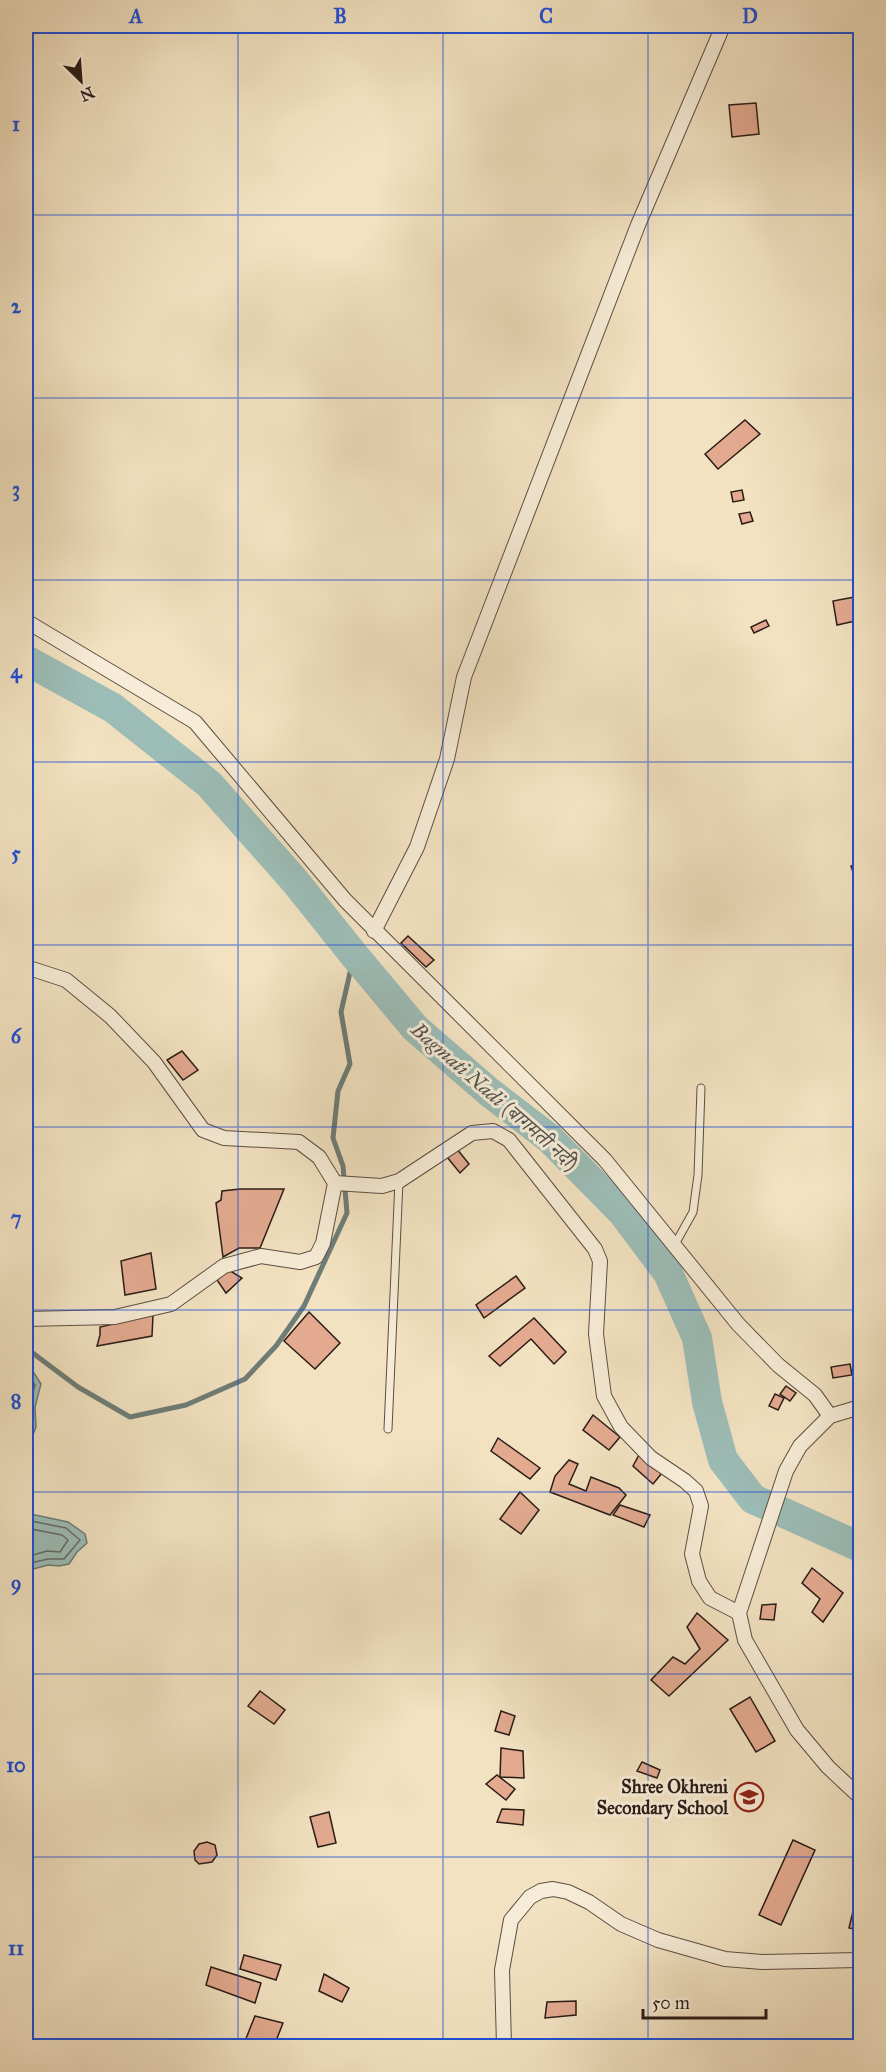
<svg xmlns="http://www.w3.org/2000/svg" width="886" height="2072" viewBox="0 0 886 2072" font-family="'IM FELL Great Primer','Noto Serif Devanagari',serif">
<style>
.water{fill:#9cbdb7;stroke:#6e7d77;stroke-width:1.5}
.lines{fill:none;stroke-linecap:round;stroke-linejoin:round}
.shore{stroke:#636c67;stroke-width:1.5}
.stream{stroke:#6e7d77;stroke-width:5}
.river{stroke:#9cbdb7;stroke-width:30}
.building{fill:#e3aa90;stroke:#2a1c17;stroke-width:1.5}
.service-casing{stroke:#5c4e42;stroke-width:9}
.minor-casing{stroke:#5c4e42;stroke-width:16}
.service{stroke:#f7ecd7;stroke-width:7}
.minor{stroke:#f7ecd7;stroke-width:14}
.grid{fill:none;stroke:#1d4ed8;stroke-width:1.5;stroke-opacity:0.55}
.labels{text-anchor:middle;stroke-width:6;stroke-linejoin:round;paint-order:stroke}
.poi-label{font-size:18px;font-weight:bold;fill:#2a1c17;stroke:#f7ecd7;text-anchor:end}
.water-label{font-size:20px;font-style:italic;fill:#52544f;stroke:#f7ecd7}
.neatline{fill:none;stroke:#1d4ed8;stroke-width:2}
.grid-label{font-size:20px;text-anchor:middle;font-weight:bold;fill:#1d4ed8}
</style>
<rect width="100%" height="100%" fill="#f2e2c1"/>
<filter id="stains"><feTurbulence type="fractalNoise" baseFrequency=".00333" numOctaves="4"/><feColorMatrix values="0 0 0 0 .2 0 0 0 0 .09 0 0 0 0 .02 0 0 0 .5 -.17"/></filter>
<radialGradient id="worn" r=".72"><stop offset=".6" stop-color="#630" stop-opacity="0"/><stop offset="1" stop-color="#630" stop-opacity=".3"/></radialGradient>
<g class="water">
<path d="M26 1369 34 1373 41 1384 35 1407 36 1427 31 1440 26 1442Z"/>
<path d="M26 1513 68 1522 85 1534 87 1543 77 1552 69 1564 59 1566 48 1565 26 1571Z"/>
</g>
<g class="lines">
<g class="shore">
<path d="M26 1376 30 1378 35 1385 29 1406 30 1426 26 1436"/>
<path d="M26 1520 66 1528 80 1540 64 1559H48L26 1564"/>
<path d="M26 1528 62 1535 68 1540 60 1552 47 1551 26 1557"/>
</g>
<path class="stream" d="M26 1348 78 1387 130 1417 186 1405 245 1379 276 1346 304 1306 347 1213 343 1166 333 1138 338 1091 350 1064 341 1012 354 955"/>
<path class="river" d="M26 660 113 708 209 784 294 880 354 955 415 1028 489 1092 549 1138 623 1213 668 1273 697 1338 707 1402 723 1460 753 1499 860 1547"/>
</g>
<g class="building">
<path d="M756 103 759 134 732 137 729 105Z"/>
<path d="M745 420 760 434 718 469 705 454Z"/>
<path d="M742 490 744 500 733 502 731 492Z"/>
<path d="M750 512 753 521 742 524 739 514Z"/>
<path d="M860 596V620L837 625 833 601Z"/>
<path d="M766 620 769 626 754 633 751 627Z"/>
<path d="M860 864V876L855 878 851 866Z"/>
<path d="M408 936 434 960 426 967 401 943Z"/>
<path d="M182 1051 198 1070 183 1080 167 1060Z"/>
<path d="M457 1149 469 1164 460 1173 447 1157Z"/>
<path d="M240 1189H284L260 1248H239L223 1257 216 1203 221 1200 222 1191Z"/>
<path d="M151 1253 156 1289 125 1295 121 1261Z"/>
<path d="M229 1270 242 1278 226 1293 217 1280Z"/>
<path d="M516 1276 525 1288 484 1318 476 1305Z"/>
<path d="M309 1312 340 1343 315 1369 284 1341Z"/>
<path d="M153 1315 152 1336 97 1346 100 1335V1327Z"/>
<path d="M534 1318 566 1352 554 1364 531 1339 500 1366 489 1356Z"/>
<path d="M850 1364 852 1375 833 1378 831 1367Z"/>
<path d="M786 1386 796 1393 790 1401 780 1394Z"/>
<path d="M775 1394 784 1398 778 1410 769 1406Z"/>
<path d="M593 1415 620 1437 609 1450 583 1430Z"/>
<path d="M498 1438 540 1468 530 1479 491 1451Z"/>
<path d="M639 1455 662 1473 653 1484 633 1466Z"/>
<path d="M569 1460 578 1464 569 1484 586 1491 591 1477 619 1488 626 1495 610 1515 550 1492 555 1476Z"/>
<path d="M520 1492 539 1510 521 1534 500 1519Z"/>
<path d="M620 1505 650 1515 644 1527 613 1515Z"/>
<path d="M812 1568 843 1593 823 1622 812 1612 820 1599 802 1583Z"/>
<path d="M776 1604 774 1620 760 1619 762 1605Z"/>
<path d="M697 1613 728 1640 669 1696 651 1680 673 1657 685 1664 700 1649 687 1627Z"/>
<path d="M260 1691 285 1710 274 1724 248 1706Z"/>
<path d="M750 1697 775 1741 756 1752 730 1709Z"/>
<path d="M501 1711 515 1716 509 1735 495 1731Z"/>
<path d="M501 1748 523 1751 524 1778 500 1777Z"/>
<path d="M642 1762 660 1770 657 1778 637 1771Z"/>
<path d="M497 1775 515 1789 506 1800 486 1784Z"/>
<path d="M502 1809 524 1810 523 1825 497 1822Z"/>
<path d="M329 1812 336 1843 318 1847 310 1817Z"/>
<path d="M793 1840 815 1850 781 1925 759 1915Z"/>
<path d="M207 1842 215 1845 217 1855 212 1862 199 1864 195 1860 194 1851 199 1844Z"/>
<path d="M854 1907 860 1908V1930L849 1928Z"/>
<path d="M244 1955 281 1965 276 1980 240 1969Z"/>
<path d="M211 1967 261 1983 255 2003 206 1985Z"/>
<path d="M324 1974 349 1988 342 2002 319 1991Z"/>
<path d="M576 2001V2015L545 2018 547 2002Z"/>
<path d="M255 2016 283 2023 274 2046H243Z"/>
</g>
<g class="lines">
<g class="service-casing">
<g id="service">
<path d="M674 1246 693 1212 698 1175 701 1088"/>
<path d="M388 1429 399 1181"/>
</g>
</g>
<g class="minor-casing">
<g id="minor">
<path d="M26 621 195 722 345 900 605 1160 738 1324 778 1365 815 1395 830 1416"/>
<path d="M374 931 417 847 447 759 464 677 638 225 723 26"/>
<path d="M26 967 66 980 110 1016 154 1062 203 1130 224 1138 299 1142 319 1157 335 1183 323 1243 316 1257 300 1262 261 1256 224 1266 171 1304 115 1317 26 1319"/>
<path d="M335 1183 382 1186 399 1181 472 1133 493 1131 509 1140 595 1249 600 1261 596 1334 604 1396 621 1427 651 1458 685 1481 696 1491 701 1506 692 1554 699 1581 710 1598 739 1613"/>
<path d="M860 1407 830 1416 800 1446 786 1471 739 1613 745 1640 797 1730 828 1767 860 1797"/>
<path d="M504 2046 502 1970 511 1920 530 1897 541 1891 553 1889 568 1892 589 1902 621 1924 658 1940 725 1959 762 1962 860 1960"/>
</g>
</g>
<use href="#service" class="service"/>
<use href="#minor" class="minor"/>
</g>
<path class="grid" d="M238 26V2046M443 26V2046M648 26V2046M26 215H860M26 398H860M26 580H860M26 762H860M26 945H860M26 1127H860M26 1310H860M26 1492H860M26 1674H860M26 1857H860"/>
<defs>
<g id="school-ring" transform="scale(1.5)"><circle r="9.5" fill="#f7ecd7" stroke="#8f2418" stroke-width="1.5"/><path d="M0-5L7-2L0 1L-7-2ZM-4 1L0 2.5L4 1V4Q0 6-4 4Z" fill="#8f2418"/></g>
</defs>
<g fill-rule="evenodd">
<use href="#school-ring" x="749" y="1797"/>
</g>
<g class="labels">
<g class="poi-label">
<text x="728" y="1793">Shree Okhreni<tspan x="728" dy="21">Secondary School</tspan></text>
</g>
<g class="water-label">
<text transform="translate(495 1096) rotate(41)" y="7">Bagmati Nadi (बागमती नदी)</text>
</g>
</g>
<rect width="886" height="2072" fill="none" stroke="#f2e2c1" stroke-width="66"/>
<g transform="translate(81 81) rotate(155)" stroke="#f7ecd7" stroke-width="4.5" paint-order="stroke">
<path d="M0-4.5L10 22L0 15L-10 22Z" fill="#2a1c17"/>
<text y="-9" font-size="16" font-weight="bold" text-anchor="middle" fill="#2a1c17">N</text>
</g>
<path d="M643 2009v9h123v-9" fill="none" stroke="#2a1c17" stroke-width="3"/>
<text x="652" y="2009" font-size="18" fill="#2a1c17" stroke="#f7ecd7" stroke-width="4.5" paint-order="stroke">50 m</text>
<rect x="33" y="33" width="820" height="2006" class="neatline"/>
<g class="grid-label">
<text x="136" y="23">A</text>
<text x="340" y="23">B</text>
<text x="546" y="23">C</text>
<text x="750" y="23">D</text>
<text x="16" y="131">1</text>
<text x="16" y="313">2</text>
<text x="16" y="496">3</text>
<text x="16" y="678">4</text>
<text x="16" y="860">5</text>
<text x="16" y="1043">6</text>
<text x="16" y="1225">7</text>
<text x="16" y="1408">8</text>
<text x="16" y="1590">9</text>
<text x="16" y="1772">10</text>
<text x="16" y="1955">11</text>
</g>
<rect width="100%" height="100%" filter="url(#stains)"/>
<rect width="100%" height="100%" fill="url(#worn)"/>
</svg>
